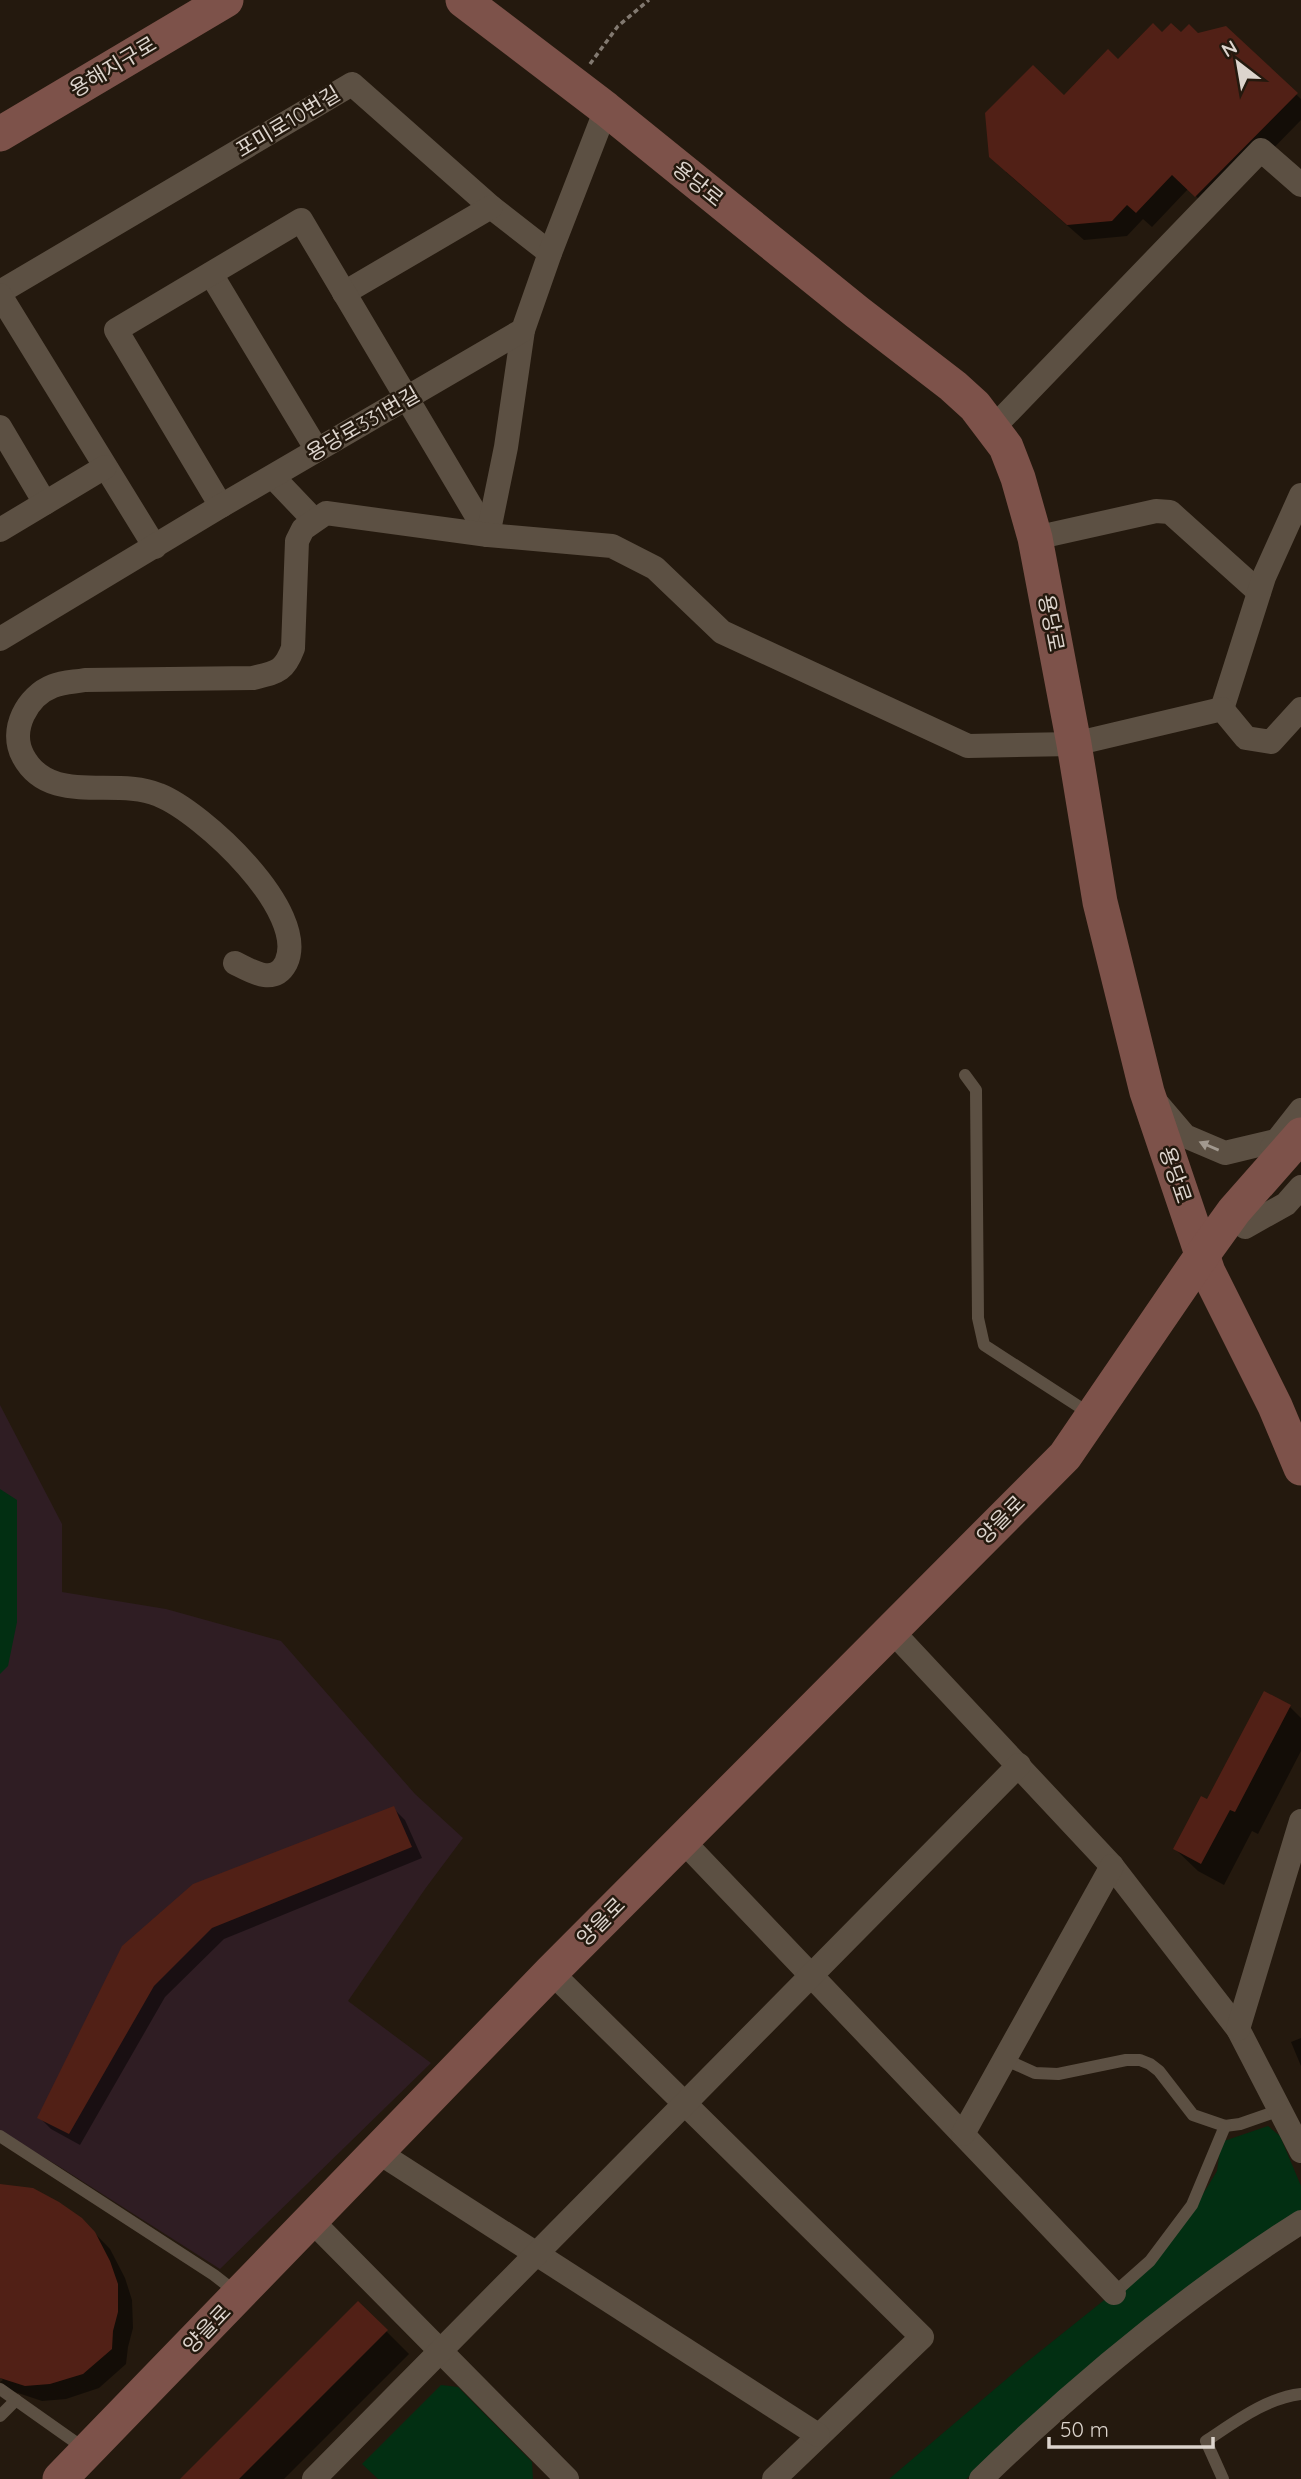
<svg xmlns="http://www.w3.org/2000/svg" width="1301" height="2479" viewBox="0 0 1301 2479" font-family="Quicksand,'Noto Sans KR',sans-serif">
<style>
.education{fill:#2f1d23}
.green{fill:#022f12}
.shadow{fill:#0007}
.building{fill:#512016}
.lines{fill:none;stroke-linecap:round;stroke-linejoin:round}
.path{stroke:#827970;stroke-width:3.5;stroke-dasharray:5 3.5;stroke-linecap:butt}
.lane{stroke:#5c5043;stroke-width:12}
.street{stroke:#5c5043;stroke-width:24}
.secondary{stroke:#7d524a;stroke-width:35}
.oneway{fill:#a2998f}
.labels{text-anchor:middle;stroke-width:5;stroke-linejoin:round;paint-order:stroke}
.street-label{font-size:21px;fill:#dcd4cd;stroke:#24190e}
</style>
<rect width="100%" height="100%" fill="#24190e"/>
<path class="education" d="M0 1405 62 1524V1592L166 1609 281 1641 415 1794 463 1838 425 1889 348 2001 431 2063 220 2269 60 2167 0 2131Z"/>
<g class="green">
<path d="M0 1489 17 1500V1622L8 1666 0 1674Z"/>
<path d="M1268 2126 1280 2136 1301 2186V2210L1074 2382 966 2479H889L1023 2365 1153 2261 1187 2219 1208 2186 1217 2171 1221 2142Z"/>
<path d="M441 2385 458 2387 532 2462 533 2479H378L362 2464Z"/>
</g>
<g class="shadow">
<path d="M1225 28 1301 99V120L1212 211 1188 189 1152 227 1143 219 1127 236 1084 240 1006 172 1064 98 1118 61 1162 34 1198 35Z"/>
<path d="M1290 1707 1301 1718V1751L1258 1834 1252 1831 1224 1885 1198 1871 1175 1849 1208 1801Z"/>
<path d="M393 1808 405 1820 422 1858 224 1939 165 1997 80 2145 51 2129 39 2117 124 1947Z"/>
<path d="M1301 2038V2066L1291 2042Z"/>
<path d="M0 2186 81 2219 110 2249 125 2278 132 2300 133 2328 128 2347 126 2364 99 2388 66 2399 42 2401 12 2391 0 2382 3 2380 0 2377Z"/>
<path d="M358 2303 409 2354 284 2479H183Z"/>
</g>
<g class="building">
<path d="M1153 23 1162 32 1171 23 1181 32 1189 24 1198 33 1226 26 1298 93 1195 197 1172 175 1136 213 1127 205 1112 221 1067 225 989 157 985 113 1033 65 1064 95 1108 49 1118 59Z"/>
<path d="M1264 1691 1291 1705 1235 1812 1230 1810 1201 1864 1173 1849 1201 1796 1207 1799Z"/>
<path d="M394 1806 412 1847 212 1928 154 1986 69 2134 37 2118 122 1946 193 1884Z"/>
<path d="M0 2184 33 2188 59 2202 82 2218 95 2232 110 2261 118 2284V2312L113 2331 112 2349 83 2374 50 2384 25 2386 0 2378Z"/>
<path d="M358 2301 388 2330 239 2479H180Z"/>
</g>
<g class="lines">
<path class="path" d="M590 64 618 26 649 0"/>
<g class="lane">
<path d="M965 1075 976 1090 978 1318 984 1345 1092 1415"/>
<path d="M1004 2059 1035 2073 1058 2074 1126 2060H1140L1150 2064 1159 2071 1193 2115 1225 2126 1240 2124 1280 2110"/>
<path d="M0 2136 214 2275 237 2293"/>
<path d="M1114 2293 1150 2261 1192 2205 1225 2126"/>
<path d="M0 2389 85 2449"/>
<path d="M0 2416 16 2400"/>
<path d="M1223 2479 1206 2441C1235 2422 1266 2398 1301 2394"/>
</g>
<g class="street">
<path d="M211 274 317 450"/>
<path d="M0 292 352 84 491 207 550 253"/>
<path d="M344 293 491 207"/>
<path d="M0 295 155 547"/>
<path d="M0 427 45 503"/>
<path d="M993 428 1261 150 1301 185"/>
<path d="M273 477 314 520"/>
<path d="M221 506 116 330 301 220 488 535"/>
<path d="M0 530 105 467"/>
<path d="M488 535 506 447 523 330"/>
<path d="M1035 538 1156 511 1170 512 1259 592"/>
<path d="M0 639 221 506 523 330 550 253 606 109"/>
<path d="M1222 709 1264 577 1301 495"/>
<path d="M235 963C251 971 274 986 286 963 310 912 202 812 159 795 115 776 50 807 23 756 9 730 27 696 53 686 63 682 74 682 85 680L253 678C277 672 284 672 293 648L297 541 303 529 326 513 488 535 612 546 655 568 722 632 968 746 1074 744 1222 709 1246 738 1271 742 1301 709"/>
<path d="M1156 1102 1185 1136 1225 1153 1275 1141"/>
<path d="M1272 1147 1301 1110"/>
<path d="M1245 1227 1286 1204 1301 1187"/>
<path d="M892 1631 1112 1866 1238 2029 1301 2151"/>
<path d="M682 1840 1114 2293"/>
<path d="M551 1972 922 2337 774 2479"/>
<path d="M1238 2029 1301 1821"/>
<path d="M963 2134 1112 1866"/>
<path d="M378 2152 818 2435"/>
<path d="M312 2221 567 2479"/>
<path d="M314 2479 1019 1765"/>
<path d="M981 2479C1080 2383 1185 2296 1301 2222"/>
</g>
<g class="secondary">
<path d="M463 0 606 109 857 312 953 386 975 406 1006 447 1018 478 1035 538 1074 744 1100 902 1147 1092 1208 1272 1275 1406 1301 1468"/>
<path d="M0 134 226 0"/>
<path d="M60 2479 551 1972 1065 1456 1203 1254 1234 1211 1301 1135"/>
</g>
</g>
<defs><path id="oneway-solid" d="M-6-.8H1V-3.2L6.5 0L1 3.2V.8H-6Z" transform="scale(1.75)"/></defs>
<use class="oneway" href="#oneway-solid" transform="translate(1209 1146) rotate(-157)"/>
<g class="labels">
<g class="street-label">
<text transform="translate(113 67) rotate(-31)" y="7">용해지구로</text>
<text transform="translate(288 122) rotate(-31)" y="7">포미로10번길</text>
<text transform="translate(698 184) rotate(39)" y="7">용당로</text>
<text transform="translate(363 424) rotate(-30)" y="7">용당로331번길</text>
<text transform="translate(1051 623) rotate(79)" y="7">용당로</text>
<text transform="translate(1175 1175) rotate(71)" y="7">용당로</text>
<text transform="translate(1001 1520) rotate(-45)" y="7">양을로</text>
<text transform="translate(601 1922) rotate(-45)" y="7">양을로</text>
<text transform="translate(207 2329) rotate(-46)" y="7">양을로</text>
</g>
</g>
<g transform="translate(1238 63) rotate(329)" stroke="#24190e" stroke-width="5" paint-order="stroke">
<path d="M0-5L12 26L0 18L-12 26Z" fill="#dcd4cd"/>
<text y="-10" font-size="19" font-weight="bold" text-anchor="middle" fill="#dcd4cd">N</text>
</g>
<path d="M1049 2437v10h164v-10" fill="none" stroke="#dcd4cd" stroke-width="3.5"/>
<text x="1060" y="2437" font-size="21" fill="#dcd4cd" stroke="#24190e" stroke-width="5" paint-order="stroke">50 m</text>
</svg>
